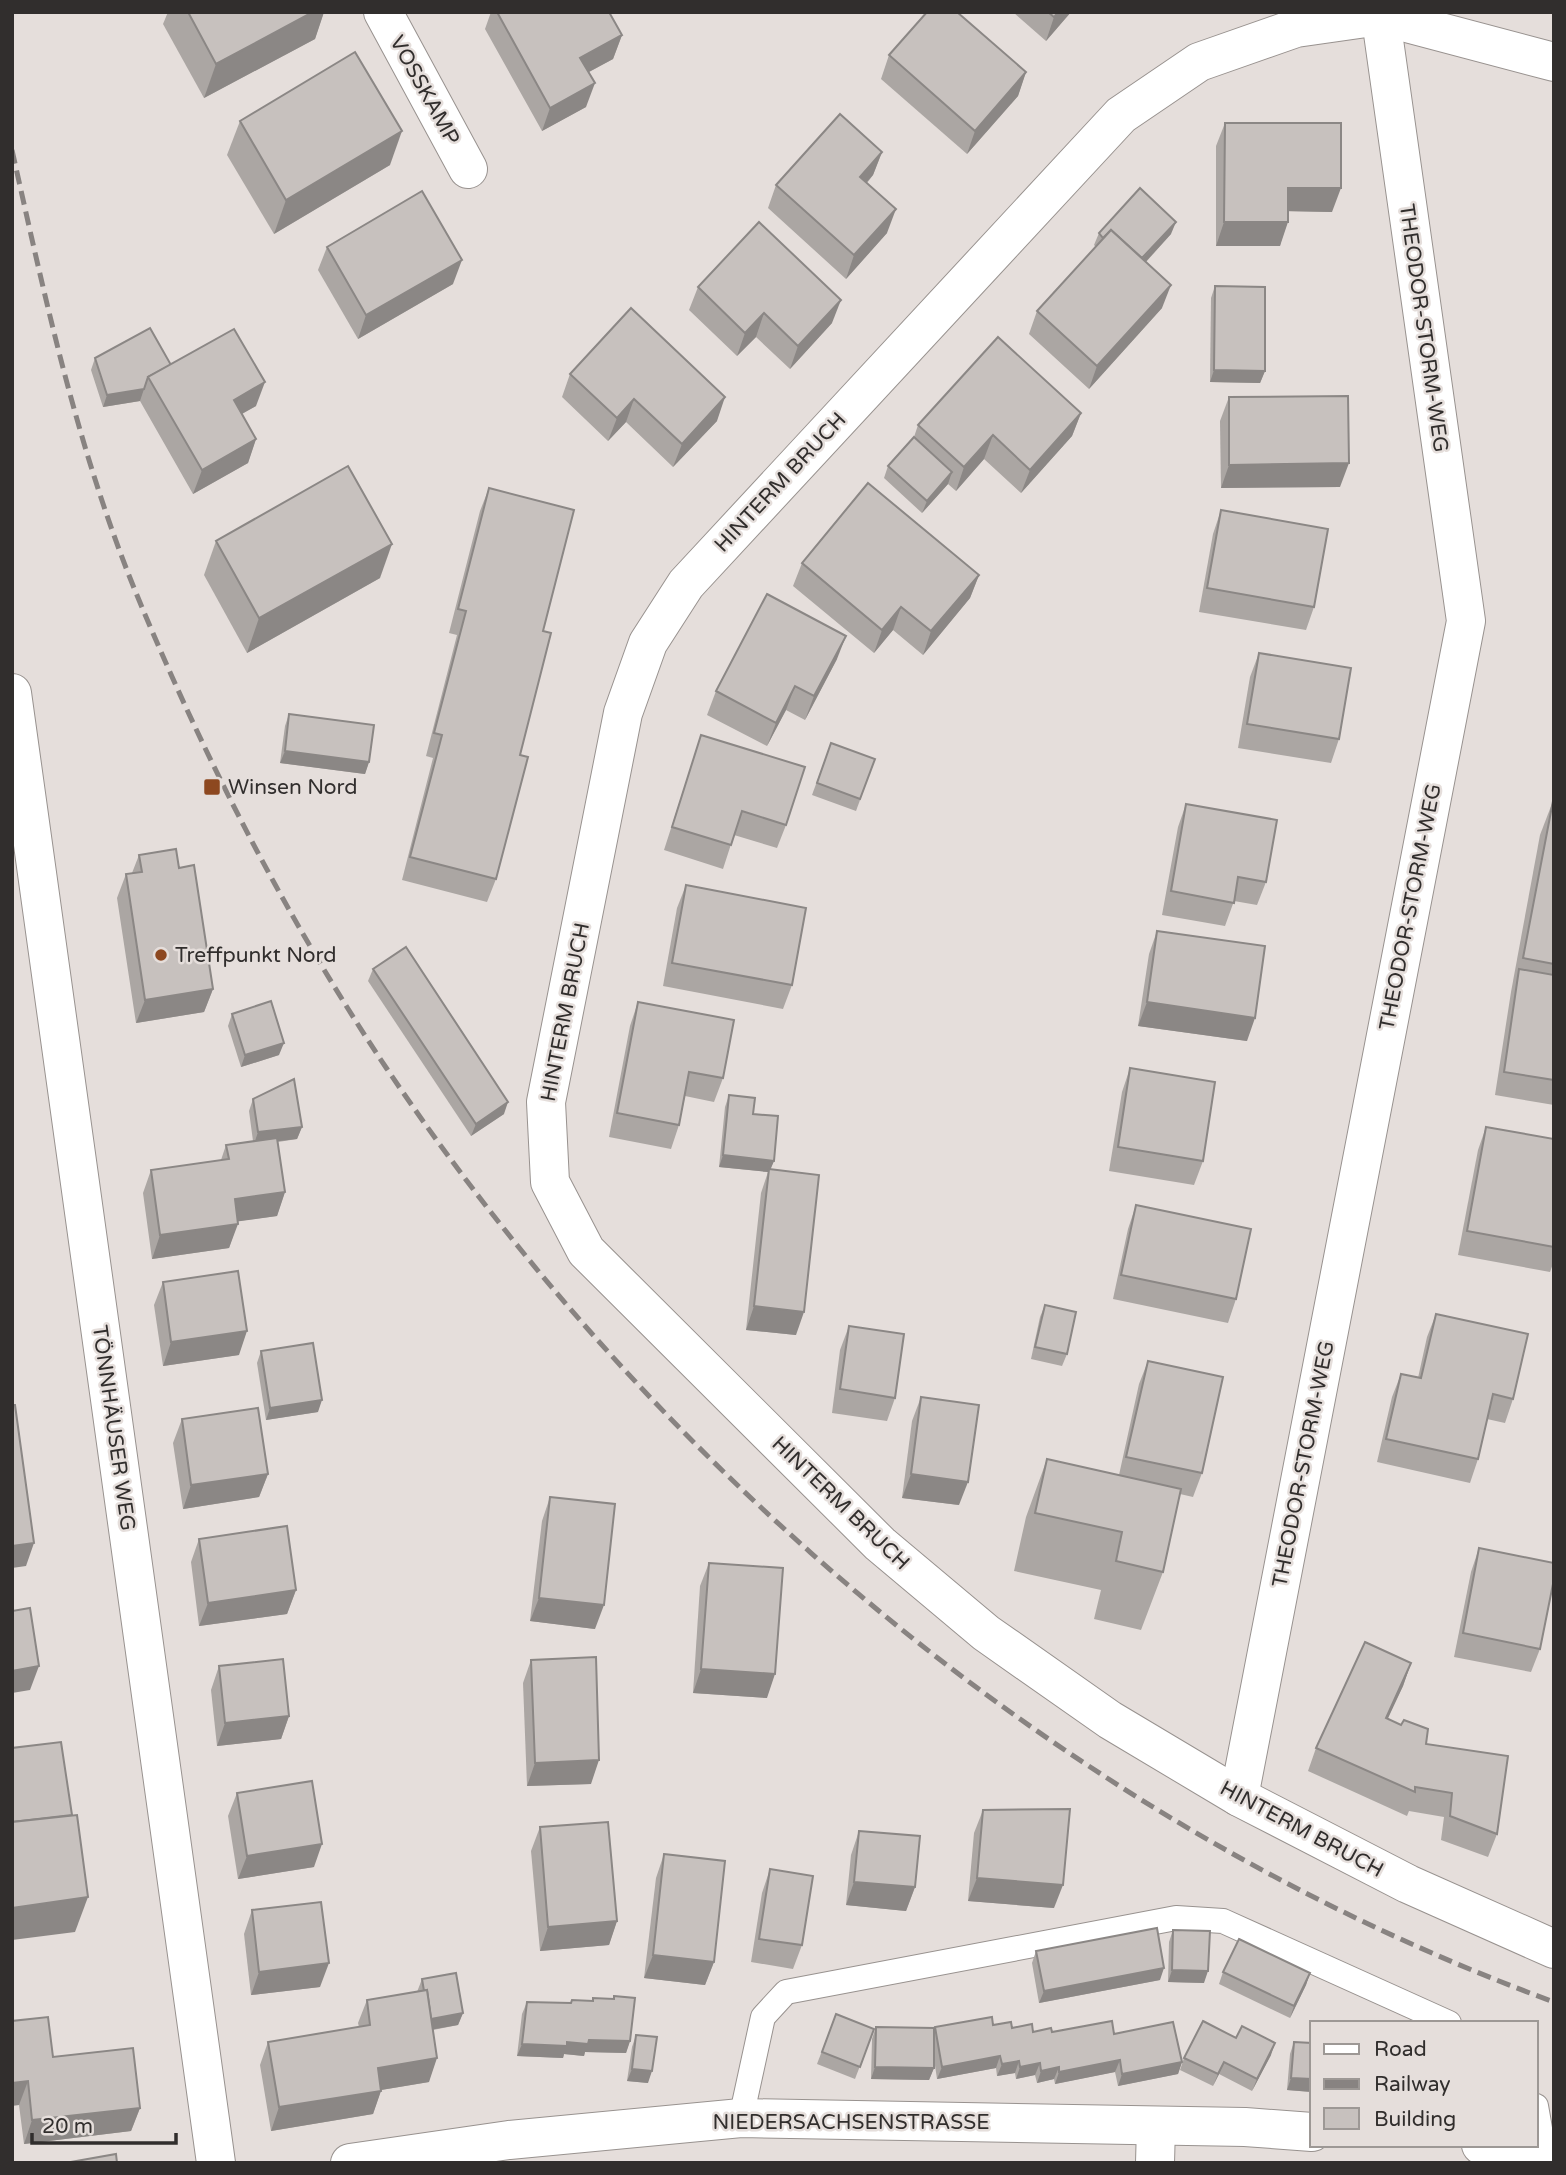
<svg xmlns="http://www.w3.org/2000/svg" width="1566" height="2175" viewBox="0 0 1566 2175" font-family="'Varela Round',sans-serif">
<style>
.lines{fill:none;stroke-linecap:round;stroke-linejoin:round}
.lane-casing{stroke:#98928f;stroke-width:26}
.street-casing{stroke:#98928f;stroke-width:40}
.secondary-casing{stroke:#98928f;stroke-width:40}
.lane{stroke:#fff;stroke-width:24}
.street{stroke:#fff;stroke-width:38}
.secondary{stroke:#fff;stroke-width:38}
.rail{stroke:#888381;stroke-width:5;stroke-dasharray:14 7;stroke-linecap:butt}
.wall{fill:#aba6a3}
.shaded-wall{fill:#8b8785}
.building{fill:#c7c1be;stroke:#8b8785;stroke-width:2}
.poi-dot{fill:#8d4820;stroke:#e5dedb;stroke-width:2.5}
.labels{text-anchor:middle;stroke-width:5;stroke-linejoin:round;paint-order:stroke}
.street-label{font-size:21px;fill:#312e2d;stroke:#e5dedb}
.poi-label{font-size:21px;fill:#312e2d;stroke:#e5dedb;text-anchor:start}
</style>
<rect width="100%" height="100%" fill="#e5dedb"/>
<g class="lines">
<g class="lane-casing">
<g id="lane">
<path d="M1536 2106 1544 2151"/>
<path d="M741 2118 763 2017 786 1992 1176 1918 1223 1921 1449 2023"/>
</g>
</g>
<g class="street-casing">
<g id="street">
<path d="M383 12 468 169"/>
<path d="M1554 62 1380 16 1296 28 1199 62 1121 115 686 584 648 643 623 713 546 1102 550 1182 586 1251 880 1544 986 1633 1110 1720 1239 1797 1408 1884 1554 1949"/>
<path d="M1239 1797 1466 621 1380 12"/>
<path d="M1481 2145 1554 2152"/>
<path d="M350 2163 509 2140 741 2118 1245 2127 1312 2132"/>
<path d="M1155 2163 1156 2126"/>
</g>
</g>
<g class="secondary-casing">
<path id="secondary" d="M12 693 216 2163"/>
</g>
<use href="#lane" class="lane"/>
<use href="#street" class="street"/>
<use href="#secondary" class="secondary"/>
<path class="rail" d="M12 150C45 298 77 447 134 588 203 756 286 918 387 1069 667 1485 1081 1829 1554 2002"/>
</g>
<g class="wall">
<path d="M168 12H324L315 39 204 98 163 24Z"/>
<path d="M491 12H609L622 35 613 59 589 72 586 107 542 131 485 29Z"/>
<path d="M1013 12H1071L1046 41Z"/>
<path d="M889 55 1026 72 1018 96 967 154 881 79Z"/>
<path d="M240 121 390 165 274 234 227 155Z"/>
<path d="M1225 123 1332 212 1288 211 1280 246H1216V146Z"/>
<path d="M882 152 873 175 867 183 887 233 846 279 768 208 776 185Z"/>
<path d="M1099 233 1171 234 1146 262 1162 308 1089 389 1029 334 1037 311 1096 247 1094 245Z"/>
<path d="M327 247 453 284 358 339 318 270Z"/>
<path d="M1215 286 1265 371 1260 383 1210 382 1211 298Z"/>
<path d="M698 287 832 323 790 369 756 337 737 356 689 310Z"/>
<path d="M95 358 171 365 256 406 242 414 256 439 248 463 193 494 140 401 103 407 91 370Z"/>
<path d="M570 374 717 421 673 467 626 422 608 441 562 397Z"/>
<path d="M1229 397 1340 487 1221 488 1220 421Z"/>
<path d="M1081 413 1072 436 1021 493 984 459 956 491 948 484 922 513 884 478 888 466 914 437 918 425Z"/>
<path d="M489 488 543 631 496 879 487 902 402 880 433 758 426 756 457 635 449 633 480 511Z"/>
<path d="M1221 510 1314 607 1306 630 1199 612 1213 534Z"/>
<path d="M216 541 380 578 247 653 204 575Z"/>
<path d="M802 563 979 575 970 598 923 655 893 630 874 653 793 586Z"/>
<path d="M1259 653 1339 739 1331 763 1238 748 1250 677Z"/>
<path d="M837 659 805 720 786 710 767 746 707 715 716 691Z"/>
<path d="M289 714 369 762 365 774 280 763 285 726Z"/>
<path d="M701 735 786 825 777 848 734 835 723 869 664 850Z"/>
<path d="M831 743 875 759 856 811 812 795Z"/>
<path d="M1553 801H1554V1105L1495 1095 1511 992 1540 835Z"/>
<path d="M1186 804 1266 882 1257 905 1234 901 1225 926 1162 915 1178 827Z"/>
<path d="M139 855 213 989 204 1012 136 1023 117 898 126 874 132 873Z"/>
<path d="M686 885 792 985 783 1009 663 986 677 908Z"/>
<path d="M1157 931 1247 1041 1138 1026 1149 954Z"/>
<path d="M373 969 504 1114 471 1136 368 981Z"/>
<path d="M638 1002 723 1078 714 1102 685 1096 679 1125 671 1149 609 1137 630 1026Z"/>
<path d="M232 1014 279 1055 241 1067 228 1026Z"/>
<path d="M1130 1068 1203 1161 1194 1185 1109 1171 1122 1092Z"/>
<path d="M729 1095 753 1114 774 1161 770 1169 796 1335 746 1330 761 1193 768 1172 719 1167 725 1107Z"/>
<path d="M253 1099 302 1127 297 1139 278 1142 285 1192 277 1216 238 1221 229 1248 152 1259 143 1193 151 1170 221 1160 226 1145 253 1141 249 1111Z"/>
<path d="M1486 1127 1554 1139V1261L1550 1272 1458 1255 1478 1150Z"/>
<path d="M1136 1205 1236 1299 1228 1323 1113 1299 1128 1229Z"/>
<path d="M163 1282 239 1355 163 1366 154 1305Z"/>
<path d="M1045 1305 1067 1354 1062 1366 1031 1359 1040 1317Z"/>
<path d="M1436 1314 1513 1399 1505 1423 1487 1419 1478 1459 1470 1483 1377 1462 1392 1397 1401 1374 1418 1378 1427 1337Z"/>
<path d="M849 1326 895 1398 887 1421 832 1413 840 1350Z"/>
<path d="M261 1351 318 1412 266 1420 257 1363Z"/>
<path d="M1148 1361 1202 1473 1193 1497 1180 1494 1163 1572 1141 1630 1094 1619 1101 1590 1014 1571 1026 1517 1047 1459 1119 1475 1139 1384Z"/>
<path d="M921 1397 959 1505 902 1498 912 1421Z"/>
<path d="M182 1419 268 1474 259 1497 183 1509 173 1443Z"/>
<path d="M550 1497 595 1629 530 1621 542 1521Z"/>
<path d="M199 1539 296 1590 287 1614 199 1626 191 1562Z"/>
<path d="M1479 1548 1540 1649 1531 1672 1454 1657 1471 1572Z"/>
<path d="M709 1563 767 1698 693 1693 700 1586Z"/>
<path d="M531 1660 591 1784 527 1786 523 1683Z"/>
<path d="M1411 1663 1403 1686 1387 1719 1426 1744 1497 1834 1488 1857 1441 1840 1444 1817 1409 1811 1407 1816 1308 1771 1316 1748Z"/>
<path d="M219 1666 289 1716 281 1739 217 1746 211 1690Z"/>
<path d="M237 1793 314 1867 238 1879 228 1816Z"/>
<path d="M983 1810 1054 1908 968 1901 974 1833Z"/>
<path d="M540 1827 617 1921 609 1945 540 1951 531 1851Z"/>
<path d="M859 1831 915 1887 906 1911 846 1905 851 1855Z"/>
<path d="M664 1854 714 1962 705 1985 644 1978 656 1878Z"/>
<path d="M770 1869 802 1945 793 1969 751 1962 762 1893Z"/>
<path d="M252 1910 320 1987 251 1995 244 1934Z"/>
<path d="M1173 1930 1204 1983 1168 1982 1169 1942Z"/>
<path d="M1036 1951 1160 1980 1039 2003 1032 1963Z"/>
<path d="M1223 1972 1310 1973 1306 1985 1290 2018 1219 1984Z"/>
<path d="M422 1979 463 2013 458 2025 433 2030 429 2082 381 2090 373 2114 271 2131 260 2065 268 2042 359 2027 358 2023 367 2000 417 1992Z"/>
<path d="M614 1996 630 2041 626 2053 585 2052 584 2056 564 2054 563 2058 517 2056 522 2014 527 2002 571 2003 572 2000 592 2001 593 1998 613 1999Z"/>
<path d="M836 2014 874 2029 855 2079 817 2064Z"/>
<path d="M12 2021 53 2057 140 2108 131 2131 24 2144 19 2105Z"/>
<path d="M993 2025 1033 2032 1114 2034 1182 2062 1178 2074 1118 2086 1115 2072 1055 2084 1054 2079 1037 2083 1035 2075 1016 2079 1015 2073 997 2076 996 2068 937 2079 934 2059V2068L929 2080 871 2079 872 2039 876 2027 934 2030 935 2027Z"/>
<path d="M636 2035 648 2083 627 2081 632 2047Z"/>
<path d="M1236 2038 1271 2055 1252 2091 1219 2074 1213 2086 1180 2070 1184 2058Z"/>
<path d="M1294 2042 1312 2043V2092L1287 2090 1290 2054Z"/>
</g>
<g class="shaded-wall">
<path d="M313 12H324L315 39 204 98 216 64Z"/>
<path d="M1058 12H1071L1046 41 1054 17Z"/>
<path d="M622 35 613 59 572 81 580 58Z"/>
<path d="M1026 72 1018 96 967 154 975 131Z"/>
<path d="M595 83 586 107 542 131 550 108Z"/>
<path d="M402 131 390 165 274 234 286 200Z"/>
<path d="M882 152 873 175 851 200 860 177Z"/>
<path d="M1288 188H1341L1332 212 1280 211Z"/>
<path d="M896 209 887 233 846 279 854 255Z"/>
<path d="M1176 222 1171 234 1130 279 1135 267Z"/>
<path d="M1224 222H1288L1280 246H1216Z"/>
<path d="M462 260 453 284 358 339 366 315Z"/>
<path d="M1171 285 1162 308 1089 389 1097 366Z"/>
<path d="M841 300 832 323 790 369 798 346Z"/>
<path d="M764 313 756 337 737 356 745 333Z"/>
<path d="M1214 370 1265 371 1260 383 1210 382Z"/>
<path d="M265 382 256 406 225 423 234 400Z"/>
<path d="M144 389 140 401 103 407 107 395Z"/>
<path d="M725 397 717 421 673 467 682 444Z"/>
<path d="M634 399 626 422 608 441 617 418Z"/>
<path d="M1081 413 1072 436 1021 493 1030 470Z"/>
<path d="M993 435 984 459 956 491 964 467Z"/>
<path d="M256 439 248 463 193 494 202 470Z"/>
<path d="M1349 463 1340 487 1221 488 1229 465Z"/>
<path d="M952 472 948 484 922 513 927 501Z"/>
<path d="M392 544 380 578 247 653 259 618Z"/>
<path d="M979 575 970 598 923 655 931 631Z"/>
<path d="M901 607 893 630 874 653 882 630Z"/>
<path d="M846 636 837 659 805 720 814 696Z"/>
<path d="M795 686 786 710 767 746 776 723Z"/>
<path d="M285 751 369 762 365 774 280 763Z"/>
<path d="M213 989 204 1012 136 1023 145 1000Z"/>
<path d="M1147 1002 1255 1018 1247 1041 1138 1026Z"/>
<path d="M284 1043 279 1055 241 1067 245 1055Z"/>
<path d="M508 1102 504 1114 471 1136 476 1124Z"/>
<path d="M302 1127 297 1139 254 1144 258 1132Z"/>
<path d="M723 1155 774 1161 769 1173V1169L768 1172 719 1167Z"/>
<path d="M285 1192 277 1216 226 1223 235 1199Z"/>
<path d="M238 1224 229 1248 152 1259 160 1235Z"/>
<path d="M754 1306 804 1312 796 1335 746 1330Z"/>
<path d="M247 1331 239 1355 163 1366 171 1342Z"/>
<path d="M322 1400 318 1412 266 1420 270 1408Z"/>
<path d="M268 1474 259 1497 183 1509 191 1485Z"/>
<path d="M911 1474 968 1482 959 1505 902 1498Z"/>
<path d="M34 1543 26 1566 12 1568V1546Z"/>
<path d="M296 1590 287 1614 199 1626 208 1603Z"/>
<path d="M539 1598 604 1605 595 1629 530 1621Z"/>
<path d="M1411 1663 1403 1686 1377 1742 1386 1718Z"/>
<path d="M39 1666 30 1690 12 1693V1671Z"/>
<path d="M701 1669 775 1674 767 1698 693 1693Z"/>
<path d="M289 1716 281 1739 217 1746 225 1723Z"/>
<path d="M599 1760 591 1784 527 1786 535 1763Z"/>
<path d="M322 1844 314 1867 238 1879 247 1856Z"/>
<path d="M977 1878 1063 1885 1054 1908 968 1901Z"/>
<path d="M854 1882 915 1887 906 1911 846 1905Z"/>
<path d="M88 1897 75 1932 12 1940V1908Z"/>
<path d="M617 1921 609 1945 540 1951 548 1927Z"/>
<path d="M653 1955 714 1962 705 1985 644 1978Z"/>
<path d="M329 1963 320 1987 251 1995 259 1972Z"/>
<path d="M1164 1968 1160 1980 1039 2003 1044 1991Z"/>
<path d="M1172 1970 1208 1971 1204 1983 1168 1982Z"/>
<path d="M1310 1973 1306 1985 1290 2018 1294 2006Z"/>
<path d="M463 2013 458 2025 424 2031 429 2019Z"/>
<path d="M589 2040 630 2041 626 2053 585 2052 584 2056 564 2054 563 2058 517 2056 522 2044 567 2042Z"/>
<path d="M1275 2043 1271 2055 1252 2091 1257 2079Z"/>
<path d="M1000 2056 996 2068 937 2079 942 2067Z"/>
<path d="M437 2058 429 2082 369 2092 378 2068Z"/>
<path d="M1120 2060 1115 2072 1055 2084 1059 2072Z"/>
<path d="M1019 2061 1015 2073 997 2076 1002 2064Z"/>
<path d="M1182 2062 1178 2074 1118 2086 1122 2074Z"/>
<path d="M1224 2062 1219 2074 1213 2086 1218 2074Z"/>
<path d="M1040 2063 1035 2075 1016 2079 1020 2067Z"/>
<path d="M875 2067 934 2068 929 2080 871 2079Z"/>
<path d="M1059 2067 1054 2079 1037 2083 1041 2071Z"/>
<path d="M632 2069 652 2071 648 2083 627 2081Z"/>
<path d="M1291 2078 1312 2079V2092L1287 2090Z"/>
<path d="M28 2081 19 2105 12 2106V2083Z"/>
<path d="M381 2091 373 2114 271 2131 279 2107Z"/>
<path d="M140 2108 131 2131 24 2144 32 2120Z"/>
</g>
<g class="building">
<path d="M188 12H313L216 64Z"/>
<path d="M497 12H609L622 35 580 58 595 83 550 108Z"/>
<path d="M927 12H957L1026 72 975 131 889 55Z"/>
<path d="M1048 12H1058L1054 17Z"/>
<path d="M355 52 402 131 286 200 240 121Z"/>
<path d="M840 114 882 152 860 177 896 209 854 255 776 185Z"/>
<path d="M1225 123H1341V188H1288V222H1224Z"/>
<path d="M1140 188 1176 222 1142 258 1111 230 1103 238 1099 233Z"/>
<path d="M422 191 462 260 366 315 327 247Z"/>
<path d="M759 222 841 300 798 346 764 313 745 333 698 287Z"/>
<path d="M1111 230 1171 285 1097 366 1037 311Z"/>
<path d="M1215 286 1265 287V371L1214 370Z"/>
<path d="M631 308 725 397 682 444 634 399 617 418 570 374Z"/>
<path d="M150 328 171 365 148 377 144 389 107 395 95 358Z"/>
<path d="M234 329 265 382 234 400 256 439 202 470 148 377Z"/>
<path d="M998 337 1081 413 1030 470 993 435 964 467 918 425Z"/>
<path d="M1348 396 1349 463 1229 465V397Z"/>
<path d="M914 437 952 472 927 501 888 466Z"/>
<path d="M348 466 392 544 259 618 216 541Z"/>
<path d="M868 483 979 575 931 631 901 607 882 630 802 563Z"/>
<path d="M489 488 574 510 543 631 551 633 520 755 528 757 496 879 410 857 442 735 434 733 466 611 458 609Z"/>
<path d="M1221 510 1328 529 1314 607 1207 588Z"/>
<path d="M767 594 846 636 814 696 795 686 776 723 716 691Z"/>
<path d="M1259 653 1351 668 1339 739 1247 724Z"/>
<path d="M289 714 374 725 369 762 285 751Z"/>
<path d="M701 735 805 767 786 825 742 811 731 845 672 827Z"/>
<path d="M831 743 875 759 860 799 817 783Z"/>
<path d="M1553 801H1554V964L1523 958Z"/>
<path d="M1186 804 1277 820 1266 882 1238 877 1234 903 1171 891Z"/>
<path d="M176 849 179 868 194 865 213 989 145 1000 126 874 142 872 139 855Z"/>
<path d="M686 885 806 908 792 985 672 963Z"/>
<path d="M1157 931 1265 946 1255 1018 1147 1002Z"/>
<path d="M406 947 508 1102 476 1124 373 969Z"/>
<path d="M1519 969 1554 975V1080L1504 1072Z"/>
<path d="M271 1001 284 1043 245 1055 232 1014Z"/>
<path d="M638 1002 734 1020 723 1078 689 1072 679 1125 617 1113Z"/>
<path d="M1130 1068 1215 1082 1203 1161 1118 1147Z"/>
<path d="M294 1079 302 1127 258 1132 253 1099Z"/>
<path d="M729 1095 755 1098 753 1114 778 1116 774 1161 723 1155Z"/>
<path d="M1486 1127 1554 1139V1247L1467 1231Z"/>
<path d="M277 1138 285 1192 235 1199 238 1224 160 1235 151 1170 229 1159 226 1145Z"/>
<path d="M769 1169 819 1175 804 1312 754 1306Z"/>
<path d="M1136 1205 1251 1229 1236 1299 1121 1275Z"/>
<path d="M238 1271 247 1331 171 1342 163 1282Z"/>
<path d="M1045 1305 1076 1312 1067 1354 1035 1347Z"/>
<path d="M1436 1314 1528 1334 1513 1399 1493 1394 1478 1459 1386 1439 1401 1374 1421 1378Z"/>
<path d="M849 1326 904 1334 895 1398 840 1389Z"/>
<path d="M313 1343 322 1400 270 1408 261 1351Z"/>
<path d="M1148 1361 1223 1377 1202 1473 1126 1457Z"/>
<path d="M921 1397 979 1405 968 1482 911 1474Z"/>
<path d="M12 1405H15L34 1543 12 1546Z"/>
<path d="M258 1408 268 1474 191 1485 182 1419Z"/>
<path d="M1047 1459 1181 1489 1163 1572 1116 1561 1122 1532 1035 1513Z"/>
<path d="M550 1497 615 1504 604 1605 539 1598Z"/>
<path d="M287 1526 296 1590 208 1603 199 1539Z"/>
<path d="M1479 1548 1554 1563V1579L1540 1649 1463 1633Z"/>
<path d="M709 1563 783 1568 775 1674 701 1669Z"/>
<path d="M30 1608 39 1666 12 1671V1611Z"/>
<path d="M1365 1642 1411 1663 1386 1718 1401 1725 1404 1720 1428 1729 1426 1744 1508 1756 1497 1834 1450 1816 1452 1793 1415 1787V1792L1316 1748Z"/>
<path d="M596 1657 599 1760 535 1763 531 1660Z"/>
<path d="M283 1659 289 1716 225 1723 219 1666Z"/>
<path d="M61 1742 72 1815 12 1822V1748Z"/>
<path d="M312 1781 322 1844 247 1856 237 1793Z"/>
<path d="M1070 1809 1063 1885 977 1878 983 1810Z"/>
<path d="M77 1815 88 1897 12 1908V1822Z"/>
<path d="M608 1822 617 1921 548 1927 540 1827Z"/>
<path d="M859 1831 920 1836 915 1887 854 1882Z"/>
<path d="M664 1854 725 1861 714 1962 653 1955Z"/>
<path d="M770 1869 813 1876 802 1945 759 1939Z"/>
<path d="M321 1902 329 1963 259 1972 252 1910Z"/>
<path d="M1157 1928 1164 1968 1044 1991 1036 1951Z"/>
<path d="M1173 1930 1210 1931 1208 1971 1172 1970Z"/>
<path d="M1239 1939 1310 1973 1294 2006 1223 1972Z"/>
<path d="M456 1973 463 2013 431 2019 427 1990 424 1991 422 1979Z"/>
<path d="M427 1990 437 2058 378 2068 381 2091 279 2107 268 2042 370 2025 367 2000Z"/>
<path d="M614 1996 635 1998 630 2041 589 2040 588 2044 567 2042V2046L522 2044 527 2002 571 2003 572 2000 593 2001V1998L614 1999Z"/>
<path d="M836 2014 874 2029 860 2067 822 2052Z"/>
<path d="M48 2017 53 2057 133 2048 140 2108 32 2120 28 2081 12 2083V2021Z"/>
<path d="M992 2017 993 2025 1011 2022 1012 2028 1032 2024 1033 2032 1051 2028 1052 2032 1112 2021 1114 2034 1173 2022 1182 2062 1122 2074 1120 2060 1059 2072V2067L1041 2071 1040 2063 1020 2067 1019 2061 1002 2064 1000 2056 942 2067 935 2027Z"/>
<path d="M1203 2021 1236 2038 1242 2026 1275 2043 1257 2079 1224 2062 1218 2074 1184 2058Z"/>
<path d="M876 2027 934 2028V2068L875 2067Z"/>
<path d="M636 2035 657 2037 652 2071 632 2069Z"/>
<path d="M1294 2042 1312 2043V2079L1291 2078Z"/>
<path d="M116 2154 117 2163H65Z"/>
</g>
<g class="poi-dot">
<rect x="203" y="778" width="18" height="18" rx="3.5"/>
<circle cx="161" cy="955" r="7"/>
</g>
<g class="labels">
<g class="street-label">
<text transform="translate(425 90) rotate(61)" y="7">VOSSKAMP</text>
<text transform="translate(1424 328) rotate(82)" y="7">THEODOR-STORM-WEG</text>
<text transform="translate(780 482) rotate(-47)" y="7">HINTERM BRUCH</text>
<text transform="translate(1410 907) rotate(-79)" y="7">THEODOR-STORM-WEG</text>
<text transform="translate(565 1012) rotate(-79)" y="7">HINTERM BRUCH</text>
<text transform="translate(114 1428) rotate(82)" y="7">TÖNNHÄUSER WEG</text>
<text transform="translate(1303 1464) rotate(-79)" y="7">THEODOR-STORM-WEG</text>
<text transform="translate(841 1503) rotate(44)" y="7">HINTERM BRUCH</text>
<text transform="translate(1302 1829) rotate(28)" y="7">HINTERM BRUCH</text>
<text x="851" y="2129">NIEDERSACHSENSTRASSE</text>
</g>
<g class="poi-label">
<text x="228" y="794">Winsen Nord</text>
<text x="175" y="962">Treffpunkt Nord</text>
</g>
</g>
<rect width="1566" height="2175" fill="none" stroke="#312e2d" stroke-width="28"/>
<rect x="1310" y="2021" width="228" height="126" fill="#e5dedb" stroke="#9d9895" stroke-width="2"/>
<rect x="1324" y="2044" width="35" height="10" fill="#ffffff" stroke="#9d9895" stroke-width="2"/>
<text x="1374" y="2056" font-size="21" fill="#312e2d">Road</text>
<rect x="1324" y="2079" width="35" height="10" fill="#888381" stroke="#9d9895" stroke-width="2"/>
<text x="1374" y="2091" font-size="21" fill="#312e2d">Railway</text>
<rect x="1324" y="2108" width="35" height="21" fill="#c7c1be" stroke="#9d9895" stroke-width="2"/>
<text x="1374" y="2126" font-size="21" fill="#312e2d">Building</text>
<path d="M32 2133v10h144v-10" fill="none" stroke="#312e2d" stroke-width="3.5"/>
<text x="42" y="2133" font-size="21" fill="#312e2d" stroke="#e5dedb" stroke-width="5" paint-order="stroke">20 m</text>
</svg>
